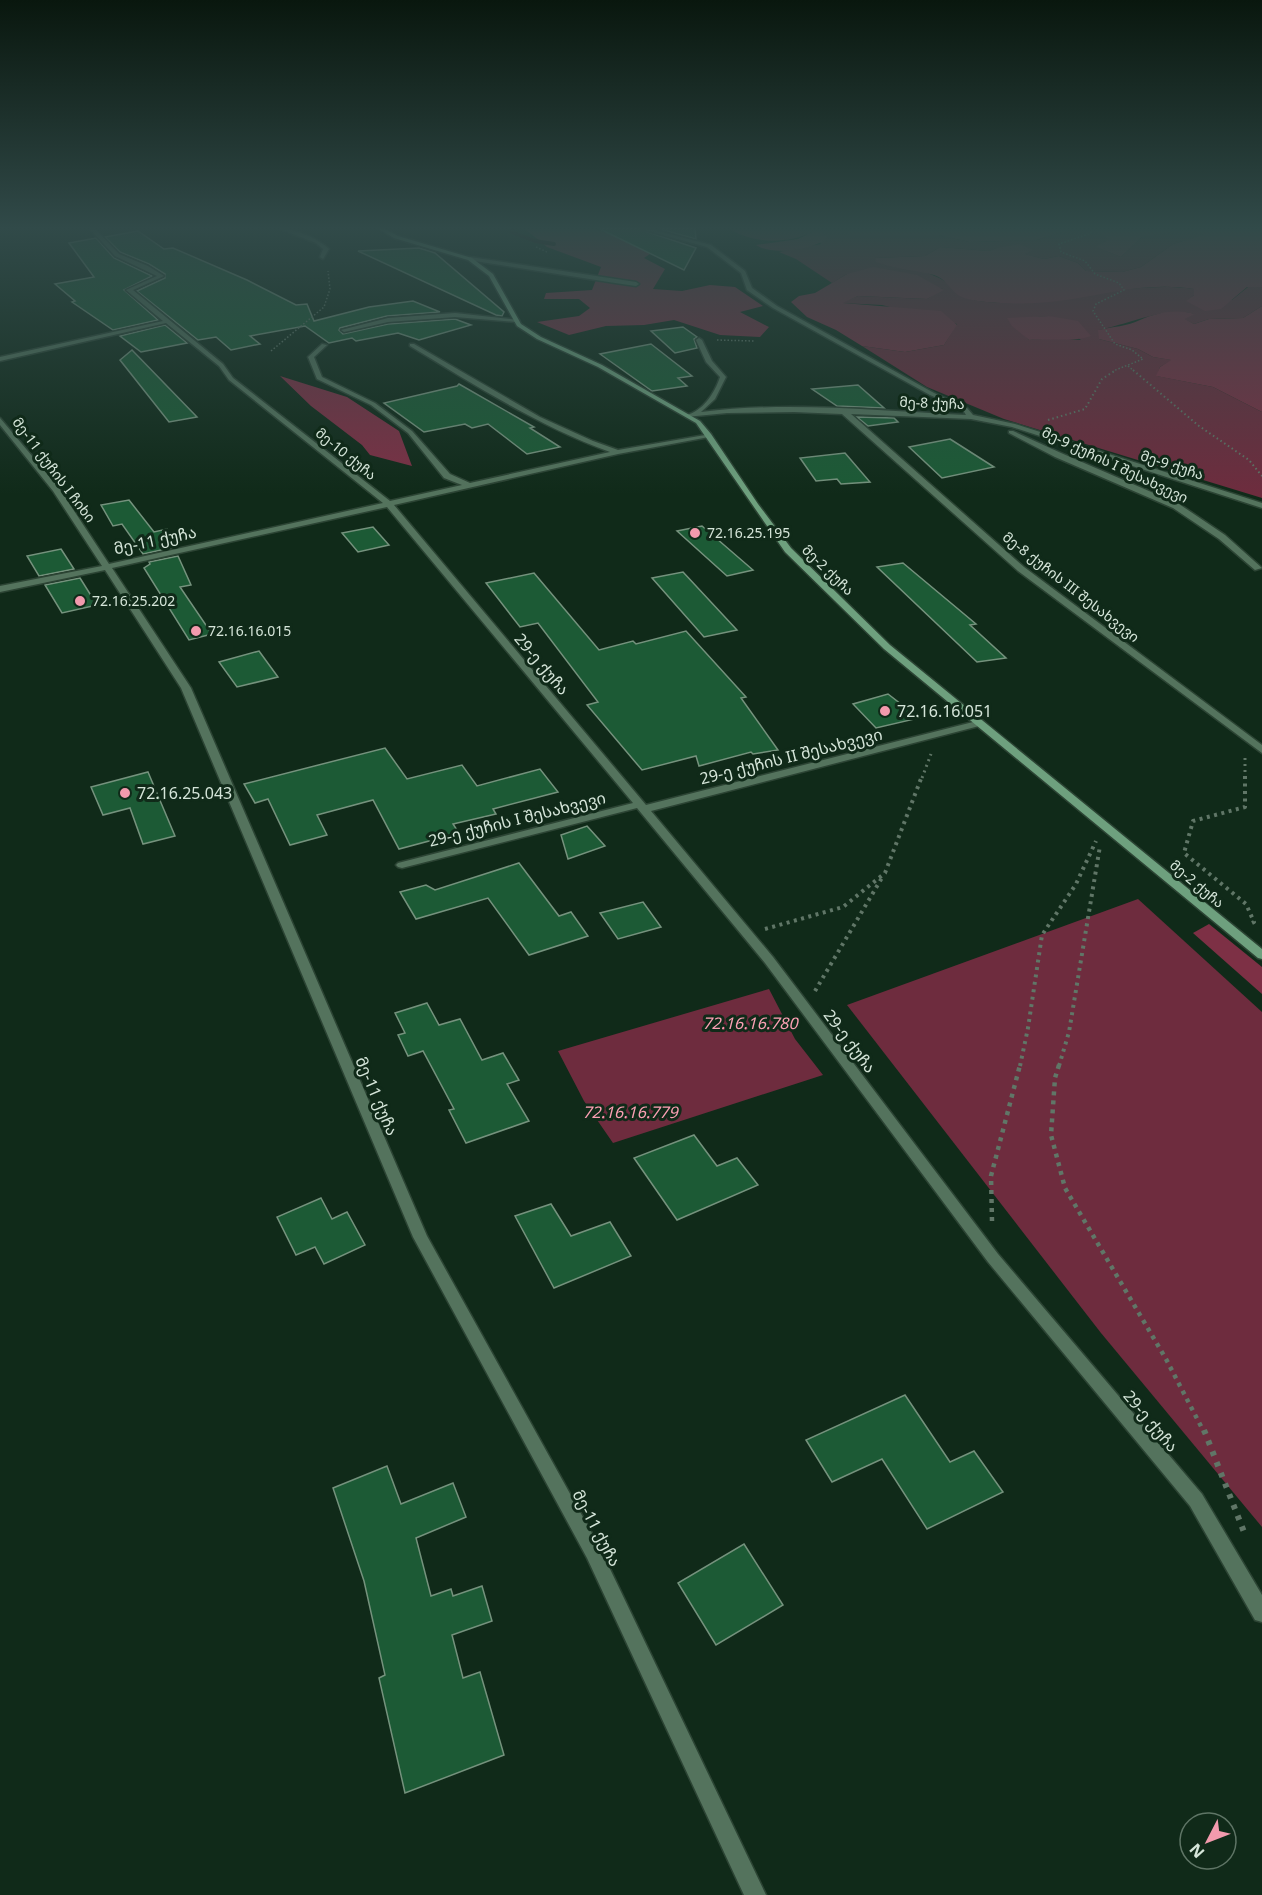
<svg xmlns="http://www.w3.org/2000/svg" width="1262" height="1895" viewBox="0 0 1262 1895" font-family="Georgia,'Noto Sans Georgian',serif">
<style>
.green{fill:#6e2c3e;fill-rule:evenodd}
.forest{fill:#7d3045}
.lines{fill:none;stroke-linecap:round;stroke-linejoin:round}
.stream{stroke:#23000a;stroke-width:4}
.building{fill:#1c5a35;stroke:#75927d;stroke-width:1.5}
.minor-casing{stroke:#2c4434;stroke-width:3}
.secondary-casing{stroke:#2c4434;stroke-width:3}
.path-far5{stroke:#607667;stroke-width:1.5;stroke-dasharray:1.5 2;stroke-linecap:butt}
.path-far4{stroke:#607667;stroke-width:2;stroke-dasharray:1.5 3;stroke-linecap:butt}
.path-far3{stroke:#607667;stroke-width:3;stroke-dasharray:2 4;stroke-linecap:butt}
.path-far2{stroke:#607667;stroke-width:4;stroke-dasharray:3 4.5;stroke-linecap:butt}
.path-far1{stroke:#607667;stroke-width:4.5;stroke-dasharray:4 5;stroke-linecap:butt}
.path{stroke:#607667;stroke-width:6;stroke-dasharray:4.5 7;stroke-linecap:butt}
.minor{fill:#54735d;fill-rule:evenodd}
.secondary{fill:#6ea07e;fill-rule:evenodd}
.poi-dot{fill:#f29aad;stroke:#102a19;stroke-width:2}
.labels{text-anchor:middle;stroke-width:6;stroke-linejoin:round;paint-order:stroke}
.far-street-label{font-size:14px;fill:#d5e5d9;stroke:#102a19}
.far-poi-label{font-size:14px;fill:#d5e5d9;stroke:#102a19;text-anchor:start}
.street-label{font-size:16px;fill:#d5e5d9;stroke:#102a19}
.poi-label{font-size:16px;fill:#d5e5d9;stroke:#102a19;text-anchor:start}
.park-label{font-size:16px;font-style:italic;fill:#fca0b4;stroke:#102a19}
</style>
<rect width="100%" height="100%" fill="#102a19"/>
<g class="green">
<path d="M730 229H851L850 235H938L970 242 1036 240 1073 229H1092L1110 239 1097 247 1121 257 1142 237 1178 229H1193L1191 231 1206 235 1173 244 1141 267 1122 272 1086 271 1078 263 1059 256 1044 259 1024 254 1032 250 997 248 989 251 940 247 925 256 875 258C895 264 917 268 937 277 955 285 955 297 979 301 1052 311 1121 279 1194 289V295L1187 301 1232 300 1248 287H1262V306L1243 318 1209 319 1194 324 1184 319 1194 314C1165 306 1129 324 1099 330V339L1138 349 1153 357 1172 360 1160 367 1157 376 1213 387 1262 412V498L1004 419 927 387 862 346 905 352 944 345 957 324 882 305 841 303 858 296 927 299 943 289 847 274 832 283 796 259 779 252 821 244 812 232C788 244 754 244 730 229ZM1049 316 1081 340 1056 338 1029 340 1008 319Z"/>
<path d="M1138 899 1262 1012V1527L1101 1333 847 1005Z"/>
<path d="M769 989 795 1039 823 1075 613 1143 584 1101 558 1051Z"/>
</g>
<g class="forest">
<path d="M525 229H594L659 248 644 258 665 269 653 289 682 291 710 285 735 287 763 306 740 312 769 327 760 337 720 335 674 320 644 325 606 326 569 335 537 322 579 316 590 308 579 299H544L546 293 592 290 601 267 547 247Z"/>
<path d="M851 229H1073L1036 240 999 241 970 242 938 235 849 236Z"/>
<path d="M1092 229H1178L1180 230 1142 237 1121 257 1096 247 1109 239Z"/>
<path d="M1193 229H1262V287H1247L1221 309 1205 311 1186 301 1194 295V289C1136 280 1090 301 1035 303 1019 304 971 304 958 295 949 288 946 279 934 275 914 270 895 269 876 262L875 258 925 256 940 247 989 251 997 248 1019 244 1033 250 1025 254 1044 259 1059 256 1078 263 1086 271 1122 272 1141 267 1173 244 1204 235 1190 231Z"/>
<path d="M812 232 824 233 827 238C814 250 771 256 756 245L798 239Z"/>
<path d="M873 267 917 275 944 290 927 299 858 296 843 303 941 311 957 325 944 345 905 352 862 346 836 330 807 317 791 302 799 296 815 293 847 274Z"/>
<path d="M1262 306V412L1213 387 1156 376 1160 367 1171 360 1153 357 1138 349 1099 339 1098 330C1112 327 1128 326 1140 320 1159 312 1175 309 1195 314L1185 319 1194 324 1209 319 1243 318Z"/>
<path d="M1049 316 1078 321 1091 336C1076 342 1047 338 1029 340L1012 326 1007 318Z"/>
<path d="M280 376 347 397 399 431 412 466 370 455 362 445 311 406Z"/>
<path d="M1209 924 1262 967V994L1193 933Z"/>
</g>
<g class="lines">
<path class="stream" d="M512 229V232L535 241 554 244"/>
</g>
<g class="building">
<path d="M600 229H639L696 248 684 270Z"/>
<path d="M660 229H695L696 239Z"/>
<path d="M138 231 164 249 173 248 247 280 296 305 307 304 314 321 369 307 413 301 440 312 387 316 340 328 339 330 343 334 388 324 455 319 471 325 419 340 398 333 356 341 352 338 329 343 305 326 250 336 260 344 231 350 216 337 198 340 137 291 165 278V274L149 264 120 252 105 237Z"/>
<path d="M96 238 114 258 152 276 124 290 158 320 113 330 72 302 75 301 55 284 94 277 69 243Z"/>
<path d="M419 248 435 253 504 312 502 316 496 315 358 251Z"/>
<path d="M165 325 187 343 141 352 120 336Z"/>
<path d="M683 327 697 337 694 339 697 348 675 353 651 331Z"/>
<path d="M651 344 692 376 678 378 687 386 652 391 600 354Z"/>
<path d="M132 350 197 417 169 422 120 360Z"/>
<path d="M459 384 534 427 530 428 560 447 527 454 488 424 472 428 465 424 424 432 384 403 457 386Z"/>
<path d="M858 385 884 408 837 406 812 389Z"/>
<path d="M857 417 894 418 898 422 868 426Z"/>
<path d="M950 439 994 467 942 478 909 447Z"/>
<path d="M845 453 870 482 841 484 837 479 816 481 800 458Z"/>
<path d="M129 500 154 532 167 529 175 547 143 554 122 524 113 526 101 505Z"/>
<path d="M702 526 753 570 727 576 677 531Z"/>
<path d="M373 527 389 545 358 552 342 533Z"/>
<path d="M61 549 74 569 39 576 27 556Z"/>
<path d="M178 556 191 585 180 587 212 634 189 640 144 568 150 564 149 562Z"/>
<path d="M903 563 976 624 970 625 1006 658 977 662 877 567Z"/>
<path d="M683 572 737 630 704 637 652 578Z"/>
<path d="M534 573 599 650 633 641 636 644 686 631 746 697 741 698 778 750 753 754 751 752 699 766 696 756 642 770 587 705 598 702 538 623 520 627 486 583Z"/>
<path d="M80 578 97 605 62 613 45 585Z"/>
<path d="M259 651 278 677 237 687 219 662Z"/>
<path d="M888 694 919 718 876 728 853 704Z"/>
<path d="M385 748 407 779 462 765 477 786 540 769 558 792 493 809 496 814 453 824 459 833 399 849 373 800 317 815 327 835 290 845 268 799 255 803 244 784Z"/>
<path d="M148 772 175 836 143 844 130 808 103 815 91 787Z"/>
<path d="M587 826 605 846 568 859 561 835Z"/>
<path d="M519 863 559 916 571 912 588 936 529 955 488 898 416 919 400 892 426 885 435 890Z"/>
<path d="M643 902 661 927 618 939 600 913Z"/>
<path d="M427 1003 439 1025 460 1019 482 1060 503 1053 519 1080 507 1084 529 1121 466 1143 449 1110 454 1109 423 1051 408 1056 398 1035 405 1033 395 1013Z"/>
<path d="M694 1135 717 1166 737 1158 758 1185 677 1220 634 1158Z"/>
<path d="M321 1198 332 1219 347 1212 365 1245 324 1264 315 1247 296 1255 277 1217Z"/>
<path d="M551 1204 571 1236 610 1222 631 1256 554 1288 515 1216Z"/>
<path d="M905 1395 950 1462 974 1451 1003 1492 927 1529 882 1459 832 1482 806 1440Z"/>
<path d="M387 1466 401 1504 453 1483 466 1517 416 1538 431 1596 451 1589 453 1596 482 1586 492 1621 452 1635 463 1678 480 1672 504 1755 405 1793 379 1678 385 1675 364 1581 333 1488Z"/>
<path d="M744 1544 783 1605 716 1645 678 1583Z"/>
</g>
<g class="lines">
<g class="minor-casing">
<g id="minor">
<path d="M90 229H95L119 254 148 266 164 276 133 290 223 364 233 378 390 501 462 485 444 478 408 433 371 405 317 379 308 357 322 344 327 345 314 357 322 377 375 403 412 431 450 474 470 483 610 452C538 426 475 385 410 346V344H414L540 417 593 441 618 450 711 434V436L709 437 618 454 394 505 646 805 977 721H983V725L651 811 773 957 998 1254 1202 1494 1262 1595V1622L1255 1620 1190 1506 988 1262 765 963 637 808 402 868 398 867 396 865 398 863 633 803 387 507 112 568 191 688 427 1236 599 1546 766 1895H744L587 1558 413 1237 181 688 105 570 0 592V586L102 566 53 491 0 425V418L59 488 109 564 383 503 229 380 219 366 166 323 0 361V357L163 321 126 290 157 276 115 256Z"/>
<path d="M280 229C296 229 317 238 329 249L323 259 320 257 323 249 316 243Z"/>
<path d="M641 229H650L711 245 745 271 752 288 777 306 934 393 967 408 973 415 1015 424 1262 503V508L1012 427 971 419 851 414 1024 567 1262 745V753L1018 571 842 414 794 412 727 413 686 417V415C702 412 715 393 720 377L706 362 696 340 699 338 702 340 712 361 726 377 715 399 701 412C788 401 879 411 966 415L963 410 930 395 773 308 747 290 741 273 707 247Z"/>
<path d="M470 257 636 282 639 284 636 286 615 283 468 260Z"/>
<path d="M455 313 519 320 516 322 455 317 388 322 344 332 341 330 388 318Z"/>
<path d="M1009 431H1013L1061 453 1179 504 1225 535 1262 568 1255 570 1219 539 1173 508 1055 457 1009 433Z"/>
</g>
</g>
<g class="secondary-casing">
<path id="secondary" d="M379 229H385L398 236 472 258 493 274 521 324 541 337 602 365 700 421 711 434 758 504 791 548 890 645 1262 949V959L1258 958 884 649 785 552 696 423 598 367 537 339 517 326 489 276 468 260 394 238Z"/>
</g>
<g class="path-far5">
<path d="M1094 229 1089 234 1059 244 1061 252 1085 261 1095 274 1119 283 1124 290 1096 304 1093 311 1115 344 1132 350 1143 359 1113 371"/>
<path d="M536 247 547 252"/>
<path d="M717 340 754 341"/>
<path d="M271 351 324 307 330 289 328 271"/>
<path d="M1128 366 1134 371"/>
</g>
<g class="path-far4">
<path d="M1133 370 1199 426 1249 460 1262 476"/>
<path d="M1048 420 1085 409 1102 379 1116 370"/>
</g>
<g class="path-far3">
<path d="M1245 758V778"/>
<path d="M922 778 931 754"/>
</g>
<g class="path-far2">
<path d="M1245 776V807L1193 821 1184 853 1246 904 1254 922 1252 923"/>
<path d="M765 929 843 907 885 873 922 776"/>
<path d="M815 991 883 876"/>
<path d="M1020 1066 1028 1028 1042 935 1076 884 1096 841"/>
<path d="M1059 1066 1069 1032 1100 846"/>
</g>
<g class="path-far1">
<path d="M1059 1065 1055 1078 1051 1135 1065 1188 1166 1359 1204 1432"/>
<path d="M992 1221 991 1176 1020 1065"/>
</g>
<path class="path" d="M1204 1430 1246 1537"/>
<use href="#minor" class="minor"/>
<use href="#secondary" class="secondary"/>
</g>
<linearGradient id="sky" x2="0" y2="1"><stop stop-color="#09170e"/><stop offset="0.46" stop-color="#314a49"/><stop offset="1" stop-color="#314a49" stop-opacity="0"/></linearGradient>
<rect width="1262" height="495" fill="url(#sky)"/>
<g class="poi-dot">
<circle cx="695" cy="533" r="6"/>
<circle cx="80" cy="601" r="6"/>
<circle cx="196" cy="631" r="6"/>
<circle cx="885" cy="711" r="6"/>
<circle cx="125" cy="793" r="6"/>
</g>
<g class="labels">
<g class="far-street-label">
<text transform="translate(932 403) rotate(2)" y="5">მე-8 ქუჩა</text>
<text transform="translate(346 454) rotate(39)" y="5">მე-10 ქუჩა</text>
<text transform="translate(1115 465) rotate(25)" y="5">მე-9 ქუჩის I შესახვევი</text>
<text transform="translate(1172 465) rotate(18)" y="5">მე-9 ქუჩა</text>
<text transform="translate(54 470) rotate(53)" y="5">მე-11 ქუჩის I ჩიხი</text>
<text transform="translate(828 570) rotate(44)" y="5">მე-2 ქუჩა</text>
<text transform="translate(1071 587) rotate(38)" y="5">მე-8 ქუჩის III შესახვევი</text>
<text transform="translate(1197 884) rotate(40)" y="5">მე-2 ქუჩა</text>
</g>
<g class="far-poi-label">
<text x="707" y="538">72.16.25.195</text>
<text x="92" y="606">72.16.25.202</text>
<text x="208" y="636">72.16.16.015</text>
</g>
<g class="street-label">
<text transform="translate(155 540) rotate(-12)" y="6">მე-11 ქუჩა</text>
<text transform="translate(542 664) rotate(50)" y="6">29-ე ქუჩა</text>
<text transform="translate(791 756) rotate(-14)" y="6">29-ე ქუჩის II შესახვევი</text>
<text transform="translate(517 819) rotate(-14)" y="6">29-ე ქუჩის I შესახვევი</text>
<text transform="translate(850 1041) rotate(53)" y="6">29-ე ქუჩა</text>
<text transform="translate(377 1096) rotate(67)" y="6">მე-11 ქუჩა</text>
<text transform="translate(1151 1421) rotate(50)" y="6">29-ე ქუჩა</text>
<text transform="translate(597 1528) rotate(62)" y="6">მე-11 ქუჩა</text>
</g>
<g class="poi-label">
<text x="897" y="717">72.16.16.051</text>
<text x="137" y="799">72.16.25.043</text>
</g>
<g class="park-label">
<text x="750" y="1029">72.16.16.780</text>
<text x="630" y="1118">72.16.16.779</text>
</g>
</g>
<g transform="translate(1208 1841) rotate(228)"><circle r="28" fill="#102a19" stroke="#5f7566" stroke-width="1.5"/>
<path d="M0-4.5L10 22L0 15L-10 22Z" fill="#f29aad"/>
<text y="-9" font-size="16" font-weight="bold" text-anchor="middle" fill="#d5e5d9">N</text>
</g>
</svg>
